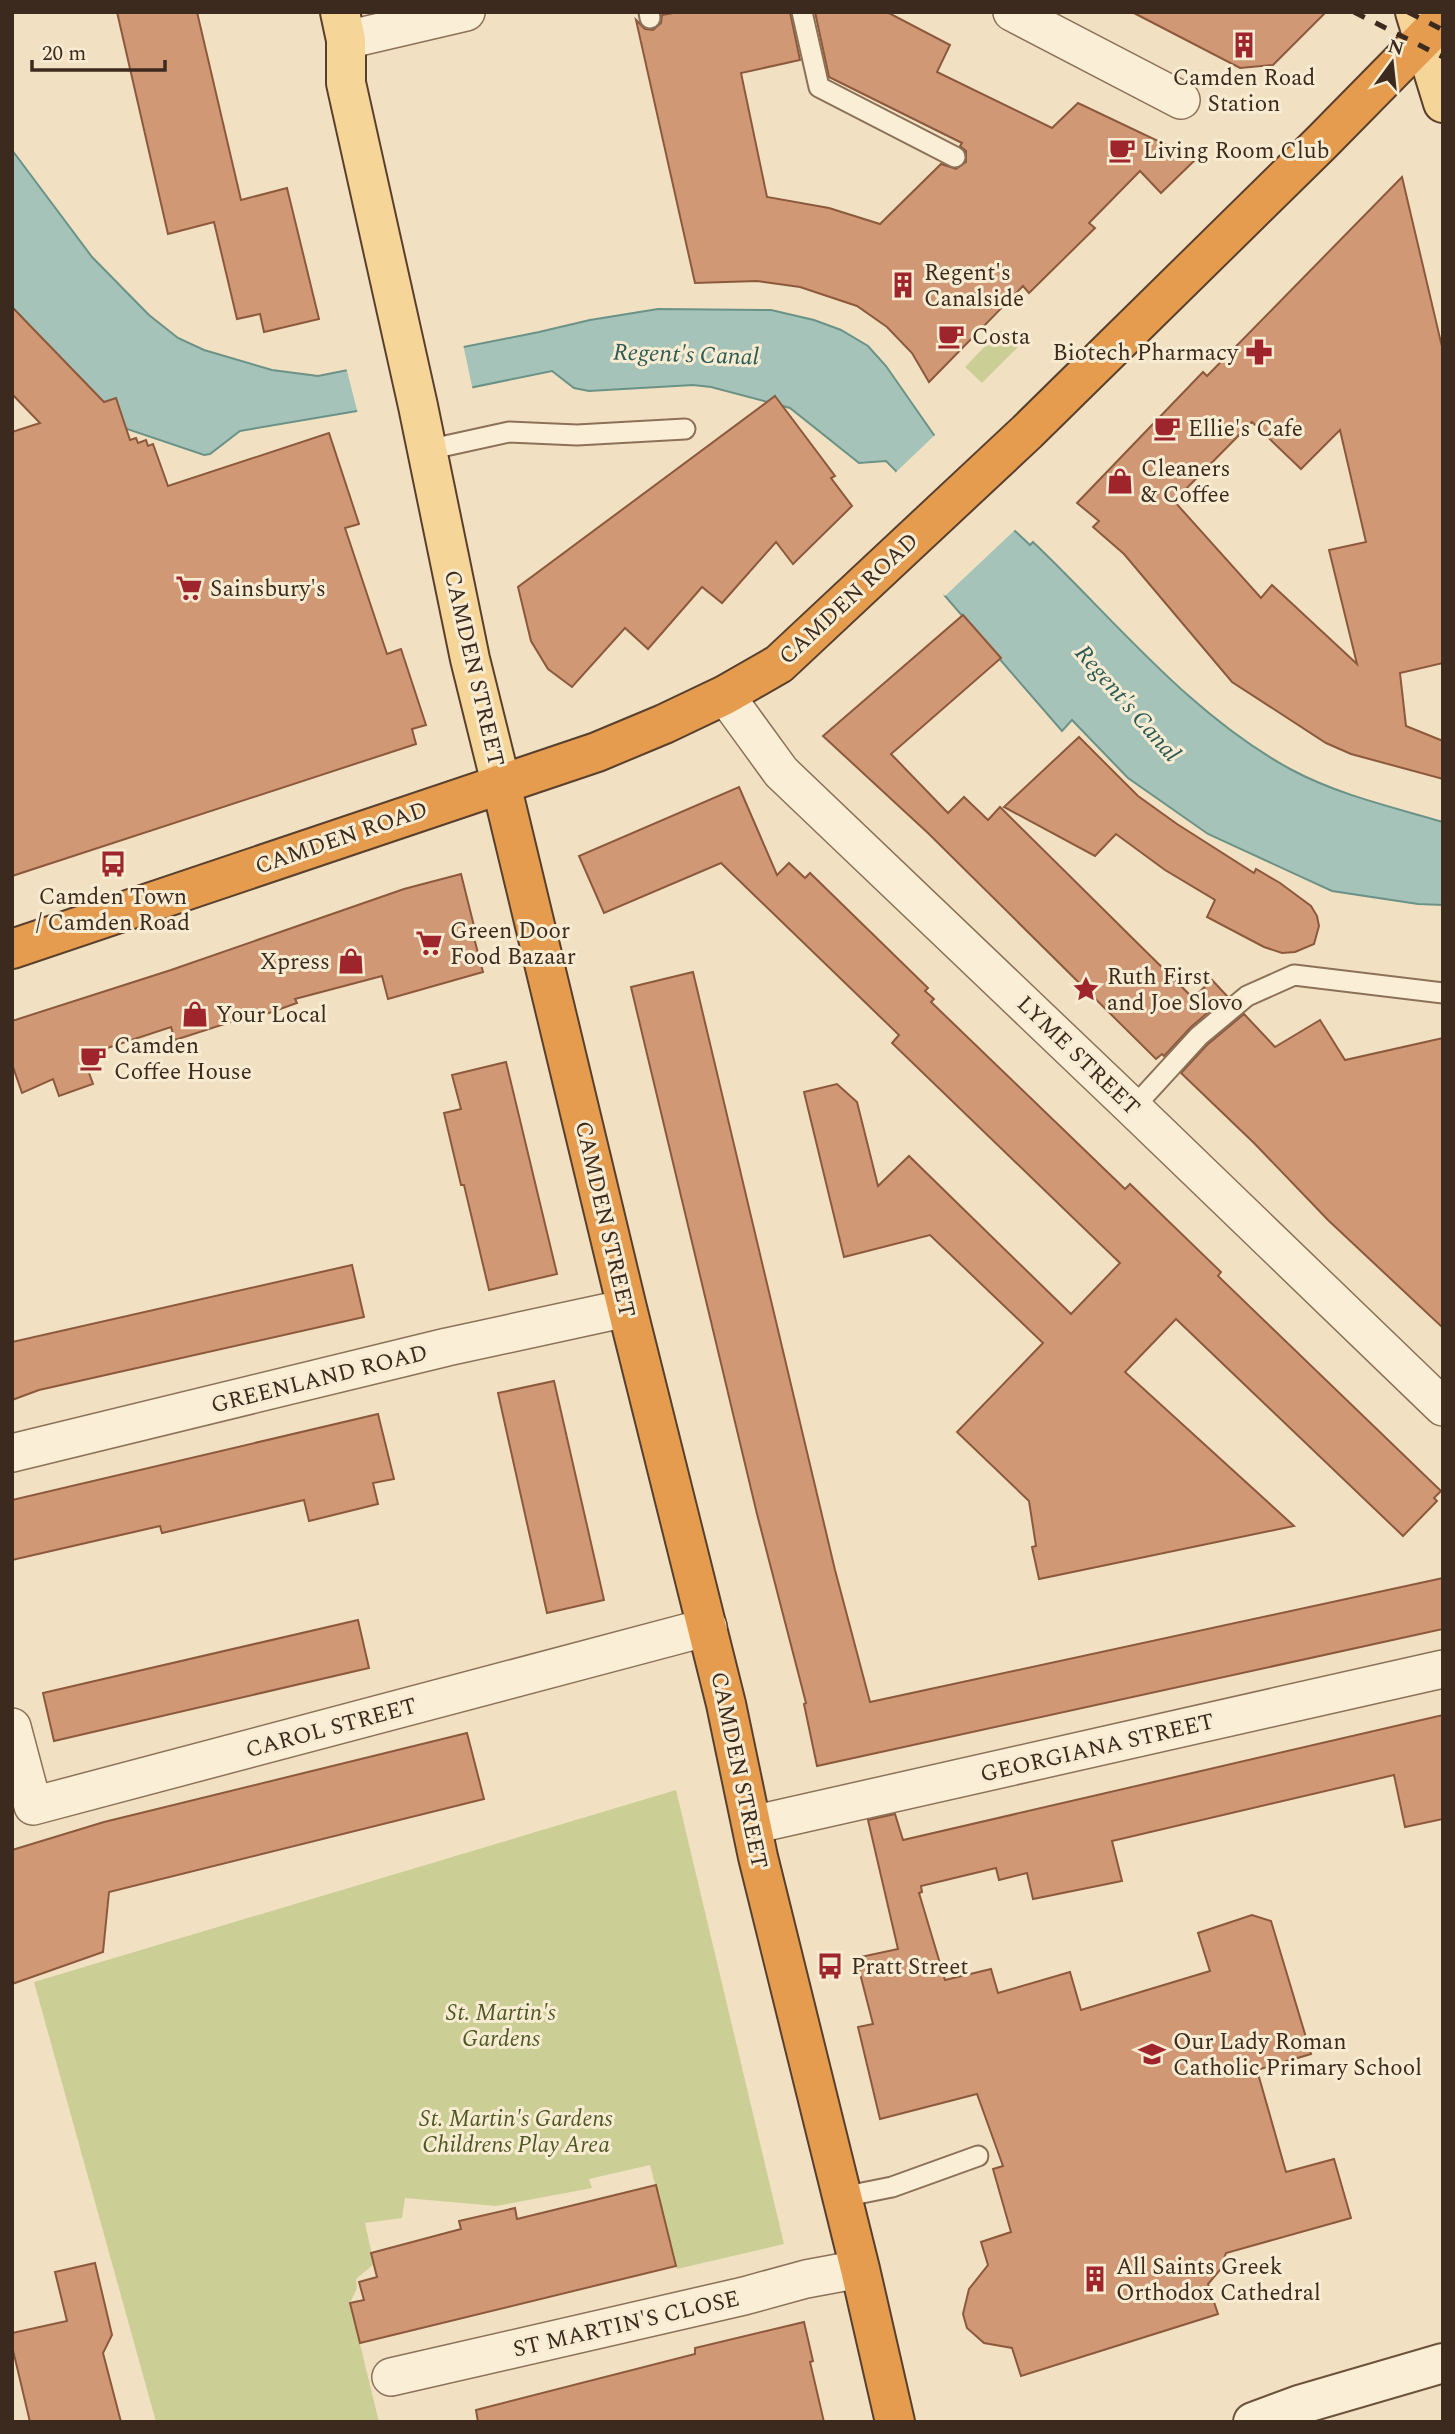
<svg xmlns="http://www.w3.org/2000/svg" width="1455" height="2434" viewBox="0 0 1455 2434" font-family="Spectral,serif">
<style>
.green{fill:#cbcf95}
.water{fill:#a5c3b9;stroke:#6b9287;stroke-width:2}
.pier{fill:#f1e1c2}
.building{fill:#d19876;stroke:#8c593c;stroke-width:2;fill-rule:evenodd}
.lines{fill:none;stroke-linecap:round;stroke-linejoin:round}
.lane-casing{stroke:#8c7158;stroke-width:23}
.street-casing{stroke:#8c7158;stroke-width:40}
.secondary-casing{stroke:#6d523b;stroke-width:42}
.primary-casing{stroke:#593f2d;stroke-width:42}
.highway-casing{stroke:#593f2d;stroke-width:42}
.lane{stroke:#fbeed6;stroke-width:19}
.street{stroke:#fbeed6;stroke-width:37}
.secondary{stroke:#fbeed6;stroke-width:38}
.primary{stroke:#f6d598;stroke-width:38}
.highway{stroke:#e59c4e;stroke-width:38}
.rail{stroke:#3b2a1d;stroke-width:5;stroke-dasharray:12 12;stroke-linecap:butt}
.labels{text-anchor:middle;stroke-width:6;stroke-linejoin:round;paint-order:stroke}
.poi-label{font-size:23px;fill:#3b2a1d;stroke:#f7ebd2;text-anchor:start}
.street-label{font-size:23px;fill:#3b2a1d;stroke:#f7ebd2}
.park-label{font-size:23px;font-style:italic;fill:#4d5823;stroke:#f7ebd2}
.water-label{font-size:24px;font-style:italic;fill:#2c5b56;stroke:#f7ebd2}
</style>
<rect width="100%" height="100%" fill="#f1e1c2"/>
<g class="green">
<path d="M1001 330 1018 347 982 383 965 367Z"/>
<path d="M676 1790 784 2244 677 2269 650 2165 589 2179 592 2188 496 2206 405 2198 402 2218 365 2223 374 2264 356 2279 357 2288 350 2303 379 2422H156L34 1982Z"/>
</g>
<path class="water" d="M12 150 92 257 149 315 178 338 204 350 272 370 318 376 539 332 590 320 658 309 771 310 814 320 841 330 868 346 886 366 934 435 1014 530 1030 545 1033 542C1116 621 1190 715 1292 770 1339 795 1392 807 1443 822V905L1418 904 1332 891 1208 834 1128 778 1072 720 1062 731 945 596 896 471 886 461 859 463 790 408 711 387 693 385 589 391 574 388 552 371 357 411 240 431 210 454 204 455 127 429 12 307Z"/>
<g class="pier">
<path d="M463 344 473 391 358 414 346 367Z"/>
<path d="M937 433 1017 528 945 596 939 590 894 474Z"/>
</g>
<g class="building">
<path d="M117 12H197L241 200 287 188 319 319 264 332 260 314 237 319 214 222 168 234Z"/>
<path d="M679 12H790L800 60 741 73 767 197 829 208 880 224 941 164 956 169 966 162V151L960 146 962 143 829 77 815 12H887L950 45 937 72 1052 128 1078 103 1196 159 1161 193 1140 171 1089 223 1095 228 1029 293 1023 286 929 382 912 353 887 327 857 306 800 287 757 281 695 283 636 20 645 29 653 30 661 23 662 15Z"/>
<path d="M1132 12H1326L1273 65 1240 68Z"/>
<path d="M1402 177 1443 351V663L1400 673 1406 726 1443 741V779L1351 754 1326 743 1232 682 1124 554 1093 527 1099 521 1077 503 1203 372 1207 376ZM1252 422 1301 469 1340 430 1366 542 1329 550 1357 664 1272 585 1261 598 1174 501Z"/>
<path d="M12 307 104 402 116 398 130 440 136 438 138 443 146 440 148 446 153 444 168 486 329 433 359 524 345 528 387 654 401 649 426 725 412 729 416 744 12 876V432L40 423 12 394Z"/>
<path d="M775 396 835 476 831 478 852 506 793 564 776 542 722 603 702 587 648 649 625 628 572 687 548 669 531 641 518 587Z"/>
<path d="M963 615 1001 658 891 754 948 813 964 797 988 820 1000 807 1193 998 1212 980 1227 996 1191 1027 1164 1056 1162 1054 1156 1059 929 834 823 736Z"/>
<path d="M1079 737 1138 796 1177 824 1254 873 1256 869 1280 883 1311 906 1317 916 1319 926 1314 944 1295 952 1282 953 1264 947 1207 917 1215 900 1165 870 1116 834 1095 856 1004 807Z"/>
<path d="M739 787 777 875 789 863 805 878 810 873 928 988 925 991 934 999 931 1002 1125 1189 1130 1184 1221 1272 1218 1276 1441 1491 1434 1498 1437 1501 1403 1536 1176 1319 1125 1372 1294 1526 1039 1579 1032 1547 1036 1546 1029 1501 957 1432 1043 1343 930 1235 844 1257 804 1092 837 1084 857 1102 878 1186 909 1156 1071 1314 1120 1263 892 1043 899 1035 721 863 604 913 579 856Z"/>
<path d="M461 874 476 934H473L483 972 388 999 382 976 295 999 297 1003 244 1022 243 1018 175 1040 171 1027 83 1056 93 1084 59 1096 53 1079 22 1093 12 1064V1021L171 970 404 889Z"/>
<path d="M693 972 835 1570 870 1702 1443 1578V1629L817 1766 804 1704 806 1703 757 1514 631 987Z"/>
<path d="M1244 1014 1275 1047 1320 1020 1345 1060 1443 1038V1328L1328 1220 1254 1143 1181 1073 1207 1045Z"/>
<path d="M506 1062 557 1274 489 1290 464 1185H461L444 1113 461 1109 452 1075Z"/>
<path d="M352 1265 364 1317 39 1390 12 1400V1342Z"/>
<path d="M554 1381 604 1600 547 1613 498 1393Z"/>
<path d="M378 1414 394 1479 373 1483 378 1504 309 1521 304 1500 162 1533 160 1526 12 1560V1500Z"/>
<path d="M358 1620 369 1668 54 1741 43 1693Z"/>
<path d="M1443 1715V1819L1405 1827 1394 1775 1112 1841 1122 1881 1033 1899 1027 1873 999 1880 996 1868 921 1886 922 1892 919 1893 945 1980 991 1969 998 1993 1070 1972 1081 2010 1210 1971 1198 1933 1252 1915 1271 1921 1311 2054 1257 2070 1286 2172 1334 2159 1351 2218 1226 2253 1220 2270 1208 2284 1218 2314 1021 2376 1012 2348 984 2343 967 2328 963 2314 969 2289 988 2265 981 2242 1011 2232 993 2169 1003 2166 977 2094 880 2119 858 2027 873 2024 856 1958 898 1949 868 1820 895 1814 903 1840Z"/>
<path d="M467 1733 484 1799 109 1892 103 1952 12 1984V1850L104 1822Z"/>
<path d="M656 2185 676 2266 360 2343 350 2303 364 2300 359 2282 377 2277 371 2253 461 2229 459 2221 515 2208 517 2219Z"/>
<path d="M95 2263 112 2335 103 2353 121 2422H30L12 2346V2333L67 2321 55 2272Z"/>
<path d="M804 2322 813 2361 810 2362 824 2422H478L476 2410 695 2354V2348Z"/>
</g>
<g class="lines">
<g class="lane-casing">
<g id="lane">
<path d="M649 12 650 18"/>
<path d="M802 12 819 87 955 157"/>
<path d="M427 450 509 432 577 435 685 429"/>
<path d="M1133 1108 1199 1036 1247 996 1294 975 1443 993"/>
<path d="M842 2197 892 2187 978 2156"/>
</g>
</g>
<g class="street-casing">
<g id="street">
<path d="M1012 12 1181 100"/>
<path d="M346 40 466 12"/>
<path d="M725 695 781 772 1133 1108 1443 1407"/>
<path d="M12 1453 447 1347 627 1308"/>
<path d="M12 1727 33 1806 708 1627"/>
<path d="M752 1825 1443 1669"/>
<path d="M391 2377 744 2296 806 2279 860 2269"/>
</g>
</g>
<g class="secondary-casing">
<path id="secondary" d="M1253 2422 1299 2405 1443 2363"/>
</g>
<g class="primary-casing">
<g id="primary">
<path d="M340 12 346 40V83L418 406 470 659 501 784"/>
<path d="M1415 12 1443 103"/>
</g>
</g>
<g class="highway-casing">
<g id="highway">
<path d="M501 784 627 1308 726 1704 758 1857 860 2269 895 2422"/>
<path d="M12 949 597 752 664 724 725 695 779 664 1027 432 1322 142 1443 19"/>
</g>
</g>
<use href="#lane" class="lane"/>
<use href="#street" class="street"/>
<use href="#secondary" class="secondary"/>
<use href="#primary" class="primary"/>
<use href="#highway" class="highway"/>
<g class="rail">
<path d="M1354 12 1443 57"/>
<path d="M1408 12 1443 30"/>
</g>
</g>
<defs>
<g id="building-bare" transform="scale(2.1)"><path d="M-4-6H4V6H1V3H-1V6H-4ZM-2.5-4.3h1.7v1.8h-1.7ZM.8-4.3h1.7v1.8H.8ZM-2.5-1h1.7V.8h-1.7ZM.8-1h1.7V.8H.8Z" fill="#9e252b" stroke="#f7ebd2" stroke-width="2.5" paint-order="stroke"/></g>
<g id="cafe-bare" transform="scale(2.1)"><path d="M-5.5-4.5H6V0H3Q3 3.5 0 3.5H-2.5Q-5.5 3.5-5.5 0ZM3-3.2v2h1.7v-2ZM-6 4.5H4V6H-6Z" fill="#9e252b" stroke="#f7ebd2" stroke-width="2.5" paint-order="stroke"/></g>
<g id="pharmacy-bare" transform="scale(2.1)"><path d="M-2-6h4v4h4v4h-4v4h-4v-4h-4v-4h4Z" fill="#9e252b" stroke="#f7ebd2" stroke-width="2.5" paint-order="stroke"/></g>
<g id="shop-bare" transform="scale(2.1)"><path d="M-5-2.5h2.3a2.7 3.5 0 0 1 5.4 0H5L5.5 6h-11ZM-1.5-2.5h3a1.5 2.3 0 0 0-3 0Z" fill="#9e252b" stroke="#f7ebd2" stroke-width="2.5" paint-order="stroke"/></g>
<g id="supermarket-bare" transform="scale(2.1)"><path d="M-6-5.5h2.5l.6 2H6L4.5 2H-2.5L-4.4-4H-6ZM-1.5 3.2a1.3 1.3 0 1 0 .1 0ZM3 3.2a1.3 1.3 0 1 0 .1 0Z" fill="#9e252b" stroke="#f7ebd2" stroke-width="2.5" paint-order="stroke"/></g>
<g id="bus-bare" transform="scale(2.1)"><path d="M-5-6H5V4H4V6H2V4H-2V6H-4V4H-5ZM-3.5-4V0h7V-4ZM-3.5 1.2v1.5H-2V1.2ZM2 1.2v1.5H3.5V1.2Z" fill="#9e252b" stroke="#f7ebd2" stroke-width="2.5" paint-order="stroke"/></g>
<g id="sight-bare" transform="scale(2.1)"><path d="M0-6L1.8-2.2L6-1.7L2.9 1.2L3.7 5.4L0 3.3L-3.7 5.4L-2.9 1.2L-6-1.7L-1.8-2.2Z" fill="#9e252b" stroke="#f7ebd2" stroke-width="2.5" paint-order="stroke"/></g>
<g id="school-bare" transform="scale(2.1)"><path d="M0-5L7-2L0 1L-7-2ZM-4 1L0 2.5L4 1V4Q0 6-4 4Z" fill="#9e252b" stroke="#f7ebd2" stroke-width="2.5" paint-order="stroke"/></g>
</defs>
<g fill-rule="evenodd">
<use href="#building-bare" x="1244" y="45"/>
<use href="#cafe-bare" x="1122" y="150"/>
<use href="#building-bare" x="903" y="285"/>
<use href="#cafe-bare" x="951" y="336"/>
<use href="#pharmacy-bare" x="1259" y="352"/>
<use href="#cafe-bare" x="1167" y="428"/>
<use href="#shop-bare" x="1120" y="481"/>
<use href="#supermarket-bare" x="189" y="588"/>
<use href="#bus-bare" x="113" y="864"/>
<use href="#supermarket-bare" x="429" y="943"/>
<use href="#shop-bare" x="351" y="961"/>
<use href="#sight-bare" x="1086" y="989"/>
<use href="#shop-bare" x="195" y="1014"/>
<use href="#cafe-bare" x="93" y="1058"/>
<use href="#bus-bare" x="830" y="1966"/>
<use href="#school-bare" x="1152" y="2054"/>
<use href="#building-bare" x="1095" y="2279"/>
</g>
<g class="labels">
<g class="poi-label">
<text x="1244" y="85" text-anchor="middle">Camden Road<tspan x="1244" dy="26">Station</tspan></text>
<text x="1143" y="158">Living Room Club</text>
<text x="924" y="280">Regent's<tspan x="924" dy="26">Canalside</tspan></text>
<text x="972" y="344">Costa</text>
<text x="1238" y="360" text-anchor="end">Biotech Pharmacy</text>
<text x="1188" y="436">Ellie's Cafe</text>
<text x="1141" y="476">Cleaners<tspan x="1141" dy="26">&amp; Coffee</tspan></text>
<text x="210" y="596">Sainsbury's</text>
<text x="113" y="904" text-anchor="middle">Camden Town<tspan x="113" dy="26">/ Camden Road</tspan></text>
<text x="450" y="938">Green Door<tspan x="450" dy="26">Food Bazaar</tspan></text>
<text x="330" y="969" text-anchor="end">Xpress</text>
<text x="1107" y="984">Ruth First<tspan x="1107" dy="26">and Joe Slovo</tspan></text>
<text x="216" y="1022">Your Local</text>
<text x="114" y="1053">Camden<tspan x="114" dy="26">Coffee House</tspan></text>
<text x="851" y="1974">Pratt Street</text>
<text x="1173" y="2049">Our Lady Roman<tspan x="1173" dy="26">Catholic Primary School</tspan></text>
<text x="1116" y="2274">All Saints Greek<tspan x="1116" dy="26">Orthodox Cathedral</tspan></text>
</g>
<g class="street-label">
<text transform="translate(848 598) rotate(-43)" y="8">CAMDEN ROAD</text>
<text transform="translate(475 668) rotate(77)" y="8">CAMDEN STREET</text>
<text transform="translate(341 837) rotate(-19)" y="8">CAMDEN ROAD</text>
<text transform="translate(1079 1055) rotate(44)" y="8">LYME STREET</text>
<text transform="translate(606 1219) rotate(77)" y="8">CAMDEN STREET</text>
<text transform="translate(319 1378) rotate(-14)" y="8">GREENLAND ROAD</text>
<text transform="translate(331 1727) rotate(-15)" y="8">CAROL STREET</text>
<text transform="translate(1097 1747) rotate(-13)" y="8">GEORGIANA STREET</text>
<text transform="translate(740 1770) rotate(78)" y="8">CAMDEN STREET</text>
<text transform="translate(626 2323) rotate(-13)" y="8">ST MARTIN'S CLOSE</text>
</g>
<g class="park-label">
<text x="501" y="2020">St. Martin's<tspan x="501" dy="26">Gardens</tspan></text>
<text x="516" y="2126">St. Martin's Gardens<tspan x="516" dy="26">Childrens Play Area</tspan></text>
</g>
<g class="water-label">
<text transform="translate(686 354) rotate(2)" y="8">Regent's Canal</text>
<text transform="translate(1128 703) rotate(49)" y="8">Regent's Canal</text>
</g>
</g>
<rect width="1455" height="2434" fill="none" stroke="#3b2a1d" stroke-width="28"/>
<g transform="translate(1392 63) rotate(15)" stroke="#f7ebd2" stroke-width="5" paint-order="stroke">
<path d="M0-5L12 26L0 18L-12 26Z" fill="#3b2a1d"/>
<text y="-10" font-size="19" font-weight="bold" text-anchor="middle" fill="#3b2a1d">N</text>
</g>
<path d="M32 60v10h133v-10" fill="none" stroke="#3b2a1d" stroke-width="3.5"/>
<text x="42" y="60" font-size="21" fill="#3b2a1d" stroke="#f7ebd2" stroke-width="5" paint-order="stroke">20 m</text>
</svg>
